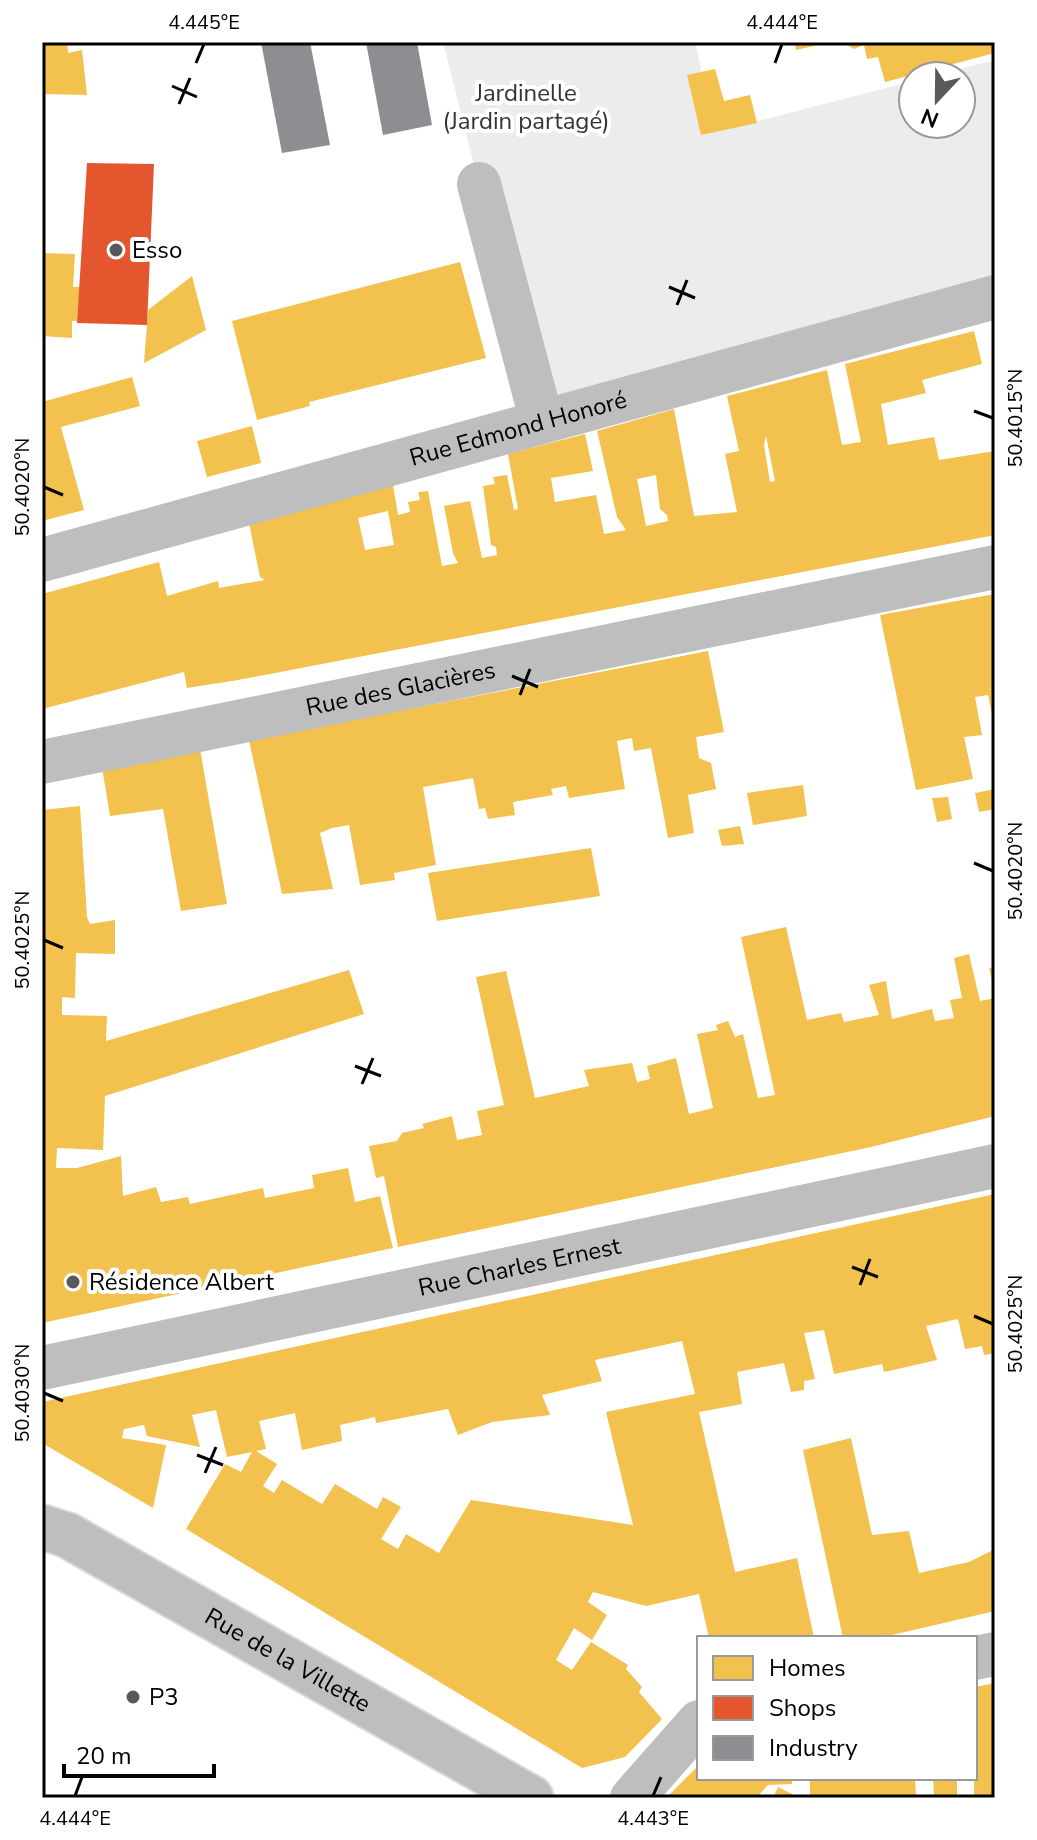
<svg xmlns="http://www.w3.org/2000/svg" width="1037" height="1840" viewBox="0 0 1037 1840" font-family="'Nunito Sans',sans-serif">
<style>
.green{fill:#ececec}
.homes{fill:#f2c14e;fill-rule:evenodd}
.shops{fill:#e4572e}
.industry{fill:#8d8d92}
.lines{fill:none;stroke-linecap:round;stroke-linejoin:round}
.major-casing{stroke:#dbdbdb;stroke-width:48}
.minor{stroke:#bebebe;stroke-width:44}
.major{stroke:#bebebe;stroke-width:44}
.ticks{fill:none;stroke:#000;stroke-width:3}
.poi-dot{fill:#595959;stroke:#fff;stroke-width:3}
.labels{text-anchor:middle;stroke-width:8;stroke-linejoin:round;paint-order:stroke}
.park-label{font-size:24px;fill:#333;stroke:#fff}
.poi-label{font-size:24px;fill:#000;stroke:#fff;text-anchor:start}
.street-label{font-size:24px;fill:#000;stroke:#fff}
.neatline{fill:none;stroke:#000;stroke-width:3}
.ticks-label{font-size:20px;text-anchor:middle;fill:#000}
</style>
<rect width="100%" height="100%" fill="#fff"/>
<path class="green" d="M443 42H695L715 132 913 81V124H961V76H934L995 60V297L542 422 522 356Z"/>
<g class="homes">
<path d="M42 42H67L68 53 82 50 87 95 42 94Z"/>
<path d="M795 42H827V43L796 50Z"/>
<path d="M842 42H995V53L885 82 878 57 867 59 864 45 854 49Z"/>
<path d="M715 69 724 101 750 95 757 123 701 135 687 75Z"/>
<path d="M42 253 75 254 73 287H80L77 321H72V338L42 336Z"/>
<path d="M460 262 486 358 309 402 310 406 257 420 232 321Z"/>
<path d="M192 276 206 330 144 363 148 310Z"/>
<path d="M974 331 982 364 922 380 926 393 881 404 888 445 934 437 939 460 995 451V535L238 680 187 688 184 672 42 709V594L159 562 167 596 218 581 219 588 265 580 260 577 249 523 393 485 398 515 410 512 408 502 420 500 418 492 428 491 442 566 458 563 453 553 444 506 470 501 482 558 497 555 496 547 491 545 483 486 495 484 493 477 507 475 514 510 518 509 508 454 585 434 593 471 551 478 555 502 596 495 604 534 626 530 617 517 597 431 674 409 694 516 737 512 725 454 739 451 727 396 827 370 842 445 861 442 845 364ZM766 436 775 481 770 482 764 445ZM656 475 660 509 667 515 668 521 646 526 637 479ZM388 511 394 545 365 550 358 518Z"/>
<path d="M132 377 140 406 61 427 84 510 42 521V402Z"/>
<path d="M252 426 261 463 207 477 197 441Z"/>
<path d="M995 594V728L988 695 975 697 982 735 964 737 973 779 916 790 880 615Z"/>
<path d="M708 651 724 732 696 737 699 758 711 763 716 789 688 795 694 833 668 838 651 748 634 751 632 738 617 741 625 789 569 798 566 786 551 789 553 795 513 802 515 815 488 819 485 808 479 809 473 778 423 787 436 865 394 873 395 880 360 885 349 825 332 828 320 833 333 889 282 894 249 740Z"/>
<path d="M200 749 227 904 181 911 163 809 110 816 102 767Z"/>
<path d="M803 785 807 816 753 825 747 793Z"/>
<path d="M995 789V809L979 812 975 793Z"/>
<path d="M948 797 952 819 937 822 932 798Z"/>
<path d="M80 806 87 917 90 924 115 920V954L76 953 75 998 62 997V1015L107 1016 106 1041 349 970 364 1014 105 1096 103 1150 57 1148 56 1168H77L121 1156 123 1196 156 1187 161 1202 188 1197 190 1204 263 1188 265 1198 314 1188 312 1175 348 1168 355 1202 380 1196 393 1248 42 1323V810Z"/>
<path d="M740 826 744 844 722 846 718 830Z"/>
<path d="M591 848 600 896 437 921 428 873Z"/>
<path d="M786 927 807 1020 841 1013 844 1022 879 1015 869 985 886 981 892 1019 932 1009 935 1021 954 1018 950 1000 962 998 954 958 969 954 980 1001 995 998V1116L871 1147 398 1247 384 1176 376 1178 369 1146 397 1141 402 1133 424 1128 422 1124 452 1116 457 1140 482 1135 477 1111 504 1105 476 977 506 971 535 1098 589 1086 584 1070 632 1063 637 1082 650 1079 647 1066 676 1058 689 1114 713 1108 697 1034 718 1030 716 1025 728 1021 735 1037 743 1034 758 1098 775 1095 741 937Z"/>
<path d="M995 967V987H994L989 968Z"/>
<path d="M995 1194V1353L984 1355 982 1346 965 1349 958 1319 926 1326 937 1360 884 1372 882 1364 834 1374 824 1330 804 1333 815 1379 804 1381V1390L791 1392 784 1363 737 1372 742 1404 699 1412 735 1572 797 1558 814 1638H709L699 1594 646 1606 593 1592 588 1602 607 1615 592 1640 574 1628 556 1660 572 1670 591 1642 628 1665 626 1669 642 1687 639 1692 662 1719 625 1757 582 1768 186 1529 225 1464 241 1472 252 1452 227 1457 216 1410 192 1415 200 1447 147 1436 144 1425 124 1429 122 1438 166 1445 153 1508 42 1443V1402ZM682 1341 695 1394 606 1412 633 1525 471 1500 439 1553 406 1534 398 1549 381 1539 401 1507 383 1497 377 1509 335 1484 322 1504 282 1480 274 1493 263 1486 277 1464 256 1451 266 1449 259 1421 295 1413 302 1450 342 1441 340 1425 375 1417 376 1423 448 1409 458 1435 492 1422 550 1415 542 1395 602 1381 595 1360Z"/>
<path d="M851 1438 872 1535 909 1531 919 1573 969 1562 995 1549V1611L879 1638H843L803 1450Z"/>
<path d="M995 1683V1798H974L975 1687Z"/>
<path d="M699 1765V1778H792V1784L768 1785 756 1798H666Z"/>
<path d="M810 1778H915L916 1798H810Z"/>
<path d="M933 1778H957V1798L934 1797Z"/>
<path d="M778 1787 794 1795 793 1798H773Z"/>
</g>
<path class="shops" d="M87 163 154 164 147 325 77 323Z"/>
<g class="industry">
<path d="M261 42H310L330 145 282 153Z"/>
<path d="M366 42H417L432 125 383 135Z"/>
</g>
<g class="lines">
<g class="major-casing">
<g id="major">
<path id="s4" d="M42 1527 67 1535 531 1798"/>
</g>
</g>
<g class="minor">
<path d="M479 184 542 422"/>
<path id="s1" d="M42 560 995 297"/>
<path id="s2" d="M42 762 995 567"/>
<path id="s3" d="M42 1368 995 1166"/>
<path d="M975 1658 995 1654"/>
<path d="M632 1798 699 1722"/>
</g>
<use href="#major" class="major"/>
</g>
<path class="ticks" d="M196 63 204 44M775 63 782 44M172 86 197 97M179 104 190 78M669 287 695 298M677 305 687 280M974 411 993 418M44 487 63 495M512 676 538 687M520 695 530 669M974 863 993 871M44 940 63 948M355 1066 381 1076M362 1084 373 1058M852 1267 878 1277M860 1285 870 1259M974 1316 993 1324M44 1393 63 1401M197 1455 223 1465M205 1473 216 1447M75 1796 82 1777M653 1796 661 1777"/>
<g class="poi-dot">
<circle cx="116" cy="250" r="8"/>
<circle cx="73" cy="1282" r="8"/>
<circle cx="133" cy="1697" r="8"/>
</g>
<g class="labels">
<g class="park-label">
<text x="526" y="101">Jardinelle<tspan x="526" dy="28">(Jardin partagé)</tspan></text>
</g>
<g class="poi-label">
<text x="132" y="258">Esso</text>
<text x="89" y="1290">Résidence Albert</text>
<text x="149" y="1705">P3</text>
</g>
<g class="street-label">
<text dy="8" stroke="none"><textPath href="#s1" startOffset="494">Rue Edmond Honoré</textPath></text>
<text dy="8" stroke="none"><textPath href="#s2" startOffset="366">Rue des Glacières</textPath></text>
<text dy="8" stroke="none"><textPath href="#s3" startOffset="488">Rue Charles Ernest</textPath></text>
<text dy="8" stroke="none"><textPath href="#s4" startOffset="280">Rue de la Villette</textPath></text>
</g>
</g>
<rect width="1037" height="1840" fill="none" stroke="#ffffff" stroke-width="88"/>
<rect x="697" y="1636" width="280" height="144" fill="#ffffff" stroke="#999999" stroke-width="2"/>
<rect x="713" y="1656" width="40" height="24" fill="#f2c14e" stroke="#999999" stroke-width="2"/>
<text x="769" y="1676" font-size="24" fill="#000000">Homes</text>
<rect x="713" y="1696" width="40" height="24" fill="#e4572e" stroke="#999999" stroke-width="2"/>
<text x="769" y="1716" font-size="24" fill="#000000">Shops</text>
<rect x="713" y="1736" width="40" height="24" fill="#8d8d92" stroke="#999999" stroke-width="2"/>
<text x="769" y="1756" font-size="24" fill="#000000">Industry</text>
<g transform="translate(937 100) rotate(202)"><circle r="38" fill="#ffffff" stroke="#999999" stroke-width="2"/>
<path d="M0-6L14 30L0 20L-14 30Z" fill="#595959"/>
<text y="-12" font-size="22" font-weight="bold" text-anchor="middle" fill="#000000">N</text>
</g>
<path d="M64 1764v12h150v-12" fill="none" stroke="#000000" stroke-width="4"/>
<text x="76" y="1764" font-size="24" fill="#000000" stroke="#ffffff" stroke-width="6" paint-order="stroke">20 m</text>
<rect x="44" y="44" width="949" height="1752" class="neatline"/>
<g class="ticks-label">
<text x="204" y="29">4.445°E</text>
<text x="782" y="29">4.444°E</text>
<text transform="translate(1015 418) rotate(-90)" y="7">50.4015°N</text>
<text transform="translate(22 487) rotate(-90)" y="7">50.4020°N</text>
<text transform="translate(1015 871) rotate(-90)" y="7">50.4020°N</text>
<text transform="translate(22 940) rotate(-90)" y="7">50.4025°N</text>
<text transform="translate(1015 1324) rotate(-90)" y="7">50.4025°N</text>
<text transform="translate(22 1393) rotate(-90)" y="7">50.4030°N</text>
<text x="75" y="1825">4.444°E</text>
<text x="653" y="1825">4.443°E</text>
</g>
</svg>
